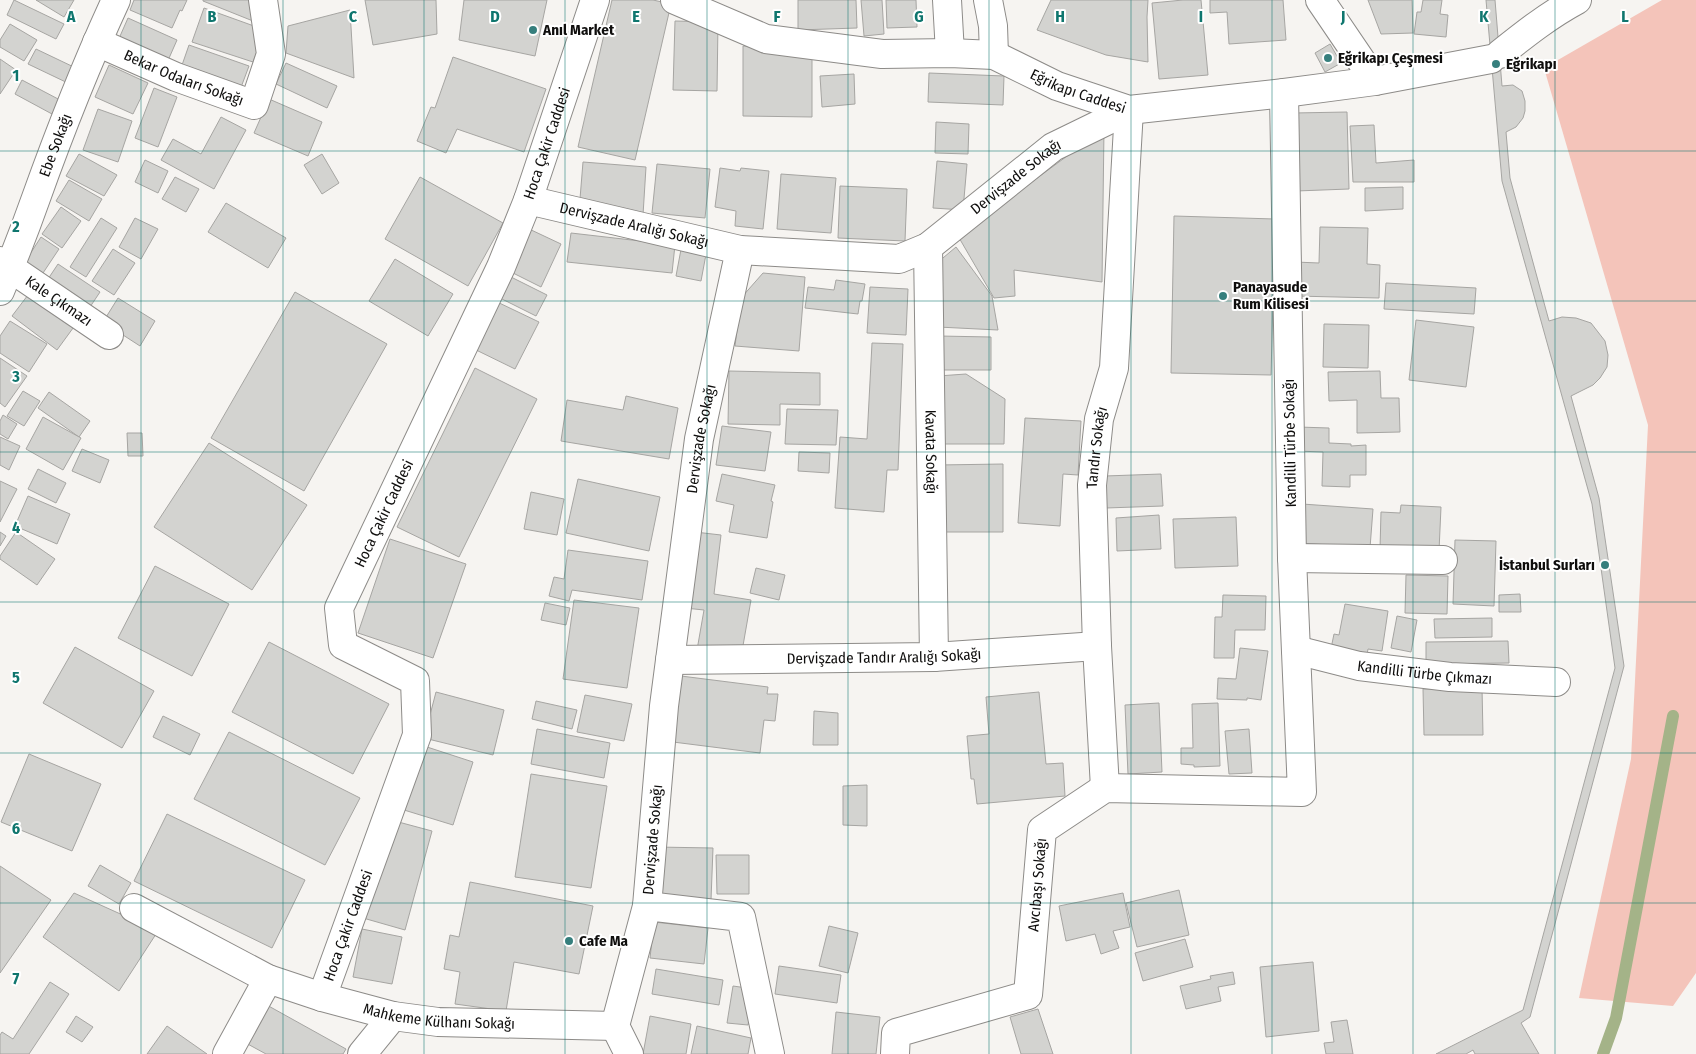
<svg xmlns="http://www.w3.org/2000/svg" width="1696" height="1054" viewBox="0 0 1696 1054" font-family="'Fira Sans Condensed',sans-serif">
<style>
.green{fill:#f4c4ba}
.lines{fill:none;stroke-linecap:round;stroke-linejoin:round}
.stream{stroke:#a4b388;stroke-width:12}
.building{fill:#d3d3d0;stroke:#a6a5a2}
.minor-casing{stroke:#8d8b88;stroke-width:30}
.minor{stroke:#fff;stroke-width:28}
.grid{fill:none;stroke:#0f766e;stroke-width:1;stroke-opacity:0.55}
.poi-dot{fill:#367f7d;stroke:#fff;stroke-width:2}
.labels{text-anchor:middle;stroke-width:4;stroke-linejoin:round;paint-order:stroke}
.poi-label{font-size:15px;font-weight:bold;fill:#0f0e0d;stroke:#fff;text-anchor:start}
.street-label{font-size:15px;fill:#0f0e0d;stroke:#fff}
.grid-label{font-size:16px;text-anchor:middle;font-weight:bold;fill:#0f766e;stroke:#fff;stroke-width:4;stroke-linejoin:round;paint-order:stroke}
</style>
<rect width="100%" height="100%" fill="#f6f4f1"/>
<path class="green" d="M1662 0H1696V973L1673 1006 1579 998 1631 759 1648 425 1544 68Z"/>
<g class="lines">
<path class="stream" d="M1603 1054 1616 1018 1673 716"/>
</g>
<g class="building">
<path d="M14 0 64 24 56 39 7 15Z"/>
<path d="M36 0H74L64 17Z"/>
<path d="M134 0H187L182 11 180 10 172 28 130 10Z"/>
<path d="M203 0H254L253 21 203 1Z"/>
<path d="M365 0H436L437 34 373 45Z"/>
<path d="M464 0H547L535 56 459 40Z"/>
<path d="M612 0H653L671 4 635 160 578 147Z"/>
<path d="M798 0H856L857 28 798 30Z"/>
<path d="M861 0H882L884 34 864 36Z"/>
<path d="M886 0H916L917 27 887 28Z"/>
<path d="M1051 0H1148L1147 17 1148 62 1106 55 1037 30Z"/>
<path d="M1183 0H1201L1208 75 1159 79 1152 3Z"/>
<path d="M1210 0H1283L1286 40 1229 44 1227 12 1210 13Z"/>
<path d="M1368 0H1412L1413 33 1381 34Z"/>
<path d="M1423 0H1442L1440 14 1448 15 1446 37 1414 34 1417 12H1421Z"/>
<path d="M1486 0H1495L1502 86 1513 85 1522 91 1525 101V111L1523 118 1516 127 1506 132 1510 178 1549 321 1562 317 1576 318 1591 323 1605 341 1608 355 1607 367 1600 378 1593 385 1571 396 1599 498 1624 666 1530 1017 1521 1023 1539 1054H1475L1473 1050 1466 1054H1436L1523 1010 1615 668 1592 504 1502 181Z"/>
<path d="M204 8 265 30 253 62 192 42Z"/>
<path d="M350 10 354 78 286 53 288 26Z"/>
<path d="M128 18 177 40 166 65 117 43Z"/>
<path d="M675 21 718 22 717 91 673 90Z"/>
<path d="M10 24 37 40 24 61 0 47V40Z"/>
<path d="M1330 44 1341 63 1325 72 1315 53Z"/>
<path d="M189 45 249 66 240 90 181 68Z"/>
<path d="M743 46H812V117L743 116Z"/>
<path d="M36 49 80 70 72 85 28 64Z"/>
<path d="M453 57 546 89 524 152 457 129 446 153 417 141 431 107 435 108Z"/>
<path d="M0 59 16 70 0 94Z"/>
<path d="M286 63 337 86 327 108 276 84Z"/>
<path d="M109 65 148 83 133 114 95 97Z"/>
<path d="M929 73 1004 76 1003 105 928 102Z"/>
<path d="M854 74 855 104 822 107 820 76Z"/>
<path d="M22 80 60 100 52 114 15 94Z"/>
<path d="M154 88 177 97 158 147 135 138Z"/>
<path d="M269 99 322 122 308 156 254 133Z"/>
<path d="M98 109 132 121 118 162 83 150Z"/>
<path d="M1347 112 1349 189 1296 191 1294 113Z"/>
<path d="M221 117 246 130 214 189 161 160 173 139 201 154Z"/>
<path d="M936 122 969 124 968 154 935 153Z"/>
<path d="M1374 125 1376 163 1414 160V182H1353L1350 126Z"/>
<path d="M1104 129 1102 282 1014 270 1015 296 994 298 958 236Z"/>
<path d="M79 154 117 175 104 196 66 176Z"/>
<path d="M322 154 339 183 322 194 304 165Z"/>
<path d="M145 160 168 171 158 193 135 182Z"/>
<path d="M937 161 967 164 963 210 933 208Z"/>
<path d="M583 162 646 167 643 215 579 211Z"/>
<path d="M657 164 710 169 705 218 652 213Z"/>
<path d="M720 168 740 171 741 168 769 171 763 229 735 226 736 211 715 207Z"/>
<path d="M781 174 836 178 831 233 777 229Z"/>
<path d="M175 177 199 189 186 212 162 199Z"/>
<path d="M420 177 503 223 468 286 385 239Z"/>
<path d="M69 180 102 199 89 221 56 201Z"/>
<path d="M840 186 907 189 905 241 838 238Z"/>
<path d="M1403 187V209L1365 211V188Z"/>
<path d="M226 203 286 238 268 268 208 232Z"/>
<path d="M61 207 81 221 62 248 42 234Z"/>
<path d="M1174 216 1275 219 1271 375 1171 373Z"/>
<path d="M101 218 117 228 86 277 70 267Z"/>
<path d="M135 218 158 229 141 259 119 247Z"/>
<path d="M1320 227 1368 228 1367 264 1380 265 1379 298 1295 296V262L1319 263Z"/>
<path d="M527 228 561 244 541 287 507 270Z"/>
<path d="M571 233 675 245 672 273 567 262Z"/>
<path d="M41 237 59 249 39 279 21 268Z"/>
<path d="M682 244 707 249 701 281 676 276Z"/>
<path d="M956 247 992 296 998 330 938 327 937 263Z"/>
<path d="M113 249 135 263 114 295 92 281Z"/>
<path d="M395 259 453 294 428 336 369 301Z"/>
<path d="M58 264 100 292 88 310 46 282Z"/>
<path d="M763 273 805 277 799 351 735 346 741 298Z"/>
<path d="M509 276 547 295 536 316 498 297Z"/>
<path d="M836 280 865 284 862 301H860L858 314 805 308 808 287 834 290Z"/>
<path d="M1386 283 1476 288 1474 314 1384 309Z"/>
<path d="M870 287 908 289 906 335 867 333Z"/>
<path d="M31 291 76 324 57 350 12 316Z"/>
<path d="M295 292 387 344 304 491 211 438Z"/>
<path d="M118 298 155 321 140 346 103 322Z"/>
<path d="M493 300 539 322 515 369 470 347Z"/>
<path d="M1416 320 1474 327 1466 387 1409 380Z"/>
<path d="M10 321 47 344 29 372 0 353V336Z"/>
<path d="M1324 324 1369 325 1368 368 1323 367Z"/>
<path d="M939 336 991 337V370H939Z"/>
<path d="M872 343 903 344 898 470H887L884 512 835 508 840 437 867 439Z"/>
<path d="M0 358 27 376 5 407 0 403Z"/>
<path d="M475 368 537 399 459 557 397 527Z"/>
<path d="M729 371 820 373V405L780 404V425L728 424Z"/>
<path d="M1380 371 1381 398H1399L1400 432 1357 433V400L1329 401 1328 372Z"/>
<path d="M966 374 1005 399 1004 444H939L938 376Z"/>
<path d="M23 391 40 401 24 426 7 416Z"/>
<path d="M49 392 90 421 79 437 38 408Z"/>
<path d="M626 396 678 408 669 459 561 441 567 400 623 410Z"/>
<path d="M787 409 838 410 836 445 785 444Z"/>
<path d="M3 415 17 424 8 439 0 434V421Z"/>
<path d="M43 417 81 438 63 470 26 449Z"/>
<path d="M1025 418 1081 421 1078 475 1063 474 1060 526 1018 523Z"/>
<path d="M722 426 771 432 765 471 716 465Z"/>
<path d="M1298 427 1329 428V443L1351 444V446L1366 445V475H1350V487L1322 486 1323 452 1297 451Z"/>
<path d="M127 433H142L143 456H128Z"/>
<path d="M0 437 20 446 9 470 0 465Z"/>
<path d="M209 443 307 505 252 590 154 527Z"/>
<path d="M82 449 109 460 100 483 72 471Z"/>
<path d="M799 452 830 453 829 473 798 471Z"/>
<path d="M1003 464V532H938V465Z"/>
<path d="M38 469 66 483 56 503 28 489Z"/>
<path d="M722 474 775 485 771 501 773 502 767 538 729 532 734 505 716 501Z"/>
<path d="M1161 474 1163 506 1106 508 1105 476Z"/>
<path d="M578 479 660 497 649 551 566 533Z"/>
<path d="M0 481 17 489 0 522Z"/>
<path d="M531 492 564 499 557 535 524 529Z"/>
<path d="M28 496 70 514 57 544 15 526Z"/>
<path d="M1302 504 1373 509 1370 548 1300 543Z"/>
<path d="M1401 505 1441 507 1439 551 1380 549 1381 512 1400 513Z"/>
<path d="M1159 515 1161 549 1117 551 1116 518Z"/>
<path d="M1236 517 1238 566 1175 568 1173 519Z"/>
<path d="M0 532 6 536 0 546Z"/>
<path d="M16 532 55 559 37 585 0 559V556Z"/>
<path d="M695 532 721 535 714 594 751 600 741 657 697 650 704 610 685 608Z"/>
<path d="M390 539 466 564 433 658 358 633Z"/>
<path d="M1455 540 1496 541 1494 606 1453 604Z"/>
<path d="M568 550 648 561 642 600 572 590 569 601 549 596 554 577 564 579Z"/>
<path d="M155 566 229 604 192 676 118 638Z"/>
<path d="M756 568 785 575 779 600 750 593Z"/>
<path d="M1406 575 1448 576 1447 614 1405 613Z"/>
<path d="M1520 594 1521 612H1499V595Z"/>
<path d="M1223 595 1266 596 1265 630H1235L1234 658H1214L1215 617H1222Z"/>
<path d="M574 600 639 608 627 688 563 679Z"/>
<path d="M545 603 570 608 566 625 541 620Z"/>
<path d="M1345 604 1388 611 1382 651 1368 649 1365 666 1329 658 1334 634 1339 635Z"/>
<path d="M1397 616 1417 620 1411 652 1391 648Z"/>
<path d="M1492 618V637L1435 638 1434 619Z"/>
<path d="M1508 641 1509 663 1426 664V642Z"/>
<path d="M269 642 389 704 353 774 232 712Z"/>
<path d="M75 647 154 691 122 748 43 703Z"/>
<path d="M1240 648 1268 651 1261 700 1247 698V700L1217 699 1218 678 1236 679Z"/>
<path d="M681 676 768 687 767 694H778L775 721 764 720 760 753 673 742Z"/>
<path d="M1482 688 1483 735H1424L1423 689Z"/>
<path d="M436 692 504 710 493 755 424 738Z"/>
<path d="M1039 692 1046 764 1063 763 1065 796 977 804 974 779H971L967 736 989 734 986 697Z"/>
<path d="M585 695 632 704 624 741 577 732Z"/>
<path d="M536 701 577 710 572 729 532 719Z"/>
<path d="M1159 703 1162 772 1128 774 1125 705Z"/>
<path d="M1218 703 1220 766 1194 767V765L1181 764V748H1193L1192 704Z"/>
<path d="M814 711 838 713V745H813Z"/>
<path d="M163 716 200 734 190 755 153 737Z"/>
<path d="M537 729 610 743 604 778 531 764Z"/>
<path d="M1249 729 1252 773 1229 774 1225 731Z"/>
<path d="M229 732 360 798 325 865 194 799Z"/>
<path d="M424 746 473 762 453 825 404 810Z"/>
<path d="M29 754 101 784 72 851 1 822Z"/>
<path d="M531 774 607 786 591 888 515 877Z"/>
<path d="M867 785V826L843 825V786Z"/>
<path d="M167 814 305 880 272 948 134 881Z"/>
<path d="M391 820 432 831 405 930 363 918Z"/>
<path d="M656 847 713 848 711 900 655 899Z"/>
<path d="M716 855H749V894H717Z"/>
<path d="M100 865 131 883 119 904 88 886Z"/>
<path d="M0 866 51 900 0 973Z"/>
<path d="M470 882 593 906 579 974 514 962 506 1011 455 1004 460 972 444 969 450 935 459 937Z"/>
<path d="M1179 890 1189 935 1137 947 1126 903Z"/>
<path d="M74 893 158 931 119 991 43 937Z"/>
<path d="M1123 893 1130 927 1113 931 1119 948 1101 954 1095 934 1066 941 1059 906Z"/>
<path d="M654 922 708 928 704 964 650 958Z"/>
<path d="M829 926 858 933 848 973 819 966Z"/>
<path d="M362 929 402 937 392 984 353 977Z"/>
<path d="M1185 939 1193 967 1143 981 1135 953Z"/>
<path d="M1313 962 1319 1031 1266 1037 1260 967Z"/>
<path d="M779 966 841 975 837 1003 775 994Z"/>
<path d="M656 969 723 980 719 1005 652 994Z"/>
<path d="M1233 972 1235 984 1218 987 1221 1001 1186 1009 1180 986 1211 979 1210 976Z"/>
<path d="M50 982 69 994 29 1054H0V1035L2 1032 13 1039Z"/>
<path d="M733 986 754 989 748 1025 727 1023Z"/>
<path d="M265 1004 346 1049 343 1054H266L244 1042Z"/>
<path d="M1038 1009 1053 1054H1021L1010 1017Z"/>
<path d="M836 1012 880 1017 876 1054H832Z"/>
<path d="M76 1016 93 1027 82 1042 66 1032Z"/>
<path d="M650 1016 691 1024 686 1054H643Z"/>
<path d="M1347 1020 1353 1054H1326L1324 1043 1334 1042 1331 1022Z"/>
<path d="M167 1026 207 1054H147Z"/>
<path d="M697 1026 751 1038 748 1054H691Z"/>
</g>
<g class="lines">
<g class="minor-casing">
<g id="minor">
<path id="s1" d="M675 0 766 39 882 54 950 53 994 55 1057 86 1129 110 1284 93 1375 81 1491 59"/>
<path d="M947 0 950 53"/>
<path d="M988 0 993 26 994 55"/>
<path d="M1320 0 1375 81"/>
<path id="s2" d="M97 42 176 77 254 105 271 54 263 0"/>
<path d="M1500 54C1525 34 1549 15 1577 0"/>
<path id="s3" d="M528 200 740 250 899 259 928 247 1053 147 1129 110"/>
<path id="s4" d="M928 247 934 657"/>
<path id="s5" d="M0 261 109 335"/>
<path id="s6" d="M0 291C13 260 25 229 36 198 60 131 86 65 116 0"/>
<path d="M1292 558 1443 560"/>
<path id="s7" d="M1296 650 1359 666 1450 677 1556 682"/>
<path id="s8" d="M670 660 934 657 1097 646"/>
<path id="s9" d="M1105 788 1097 646 1092 485 1099 419 1114 368 1129 110"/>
<path d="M647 906 741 917 770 1054"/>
<path id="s10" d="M134 908 268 979 322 997 393 1016 438 1022 615 1026"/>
<path id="s11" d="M322 997 417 735 415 681 343 645 339 608 501 267 528 200 595 0"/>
<path d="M227 1054 268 979"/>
<path d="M362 1054 393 1016"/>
<path id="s12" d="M629 1054 615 1026 647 906 664 706 699 439 740 250"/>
<path id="s13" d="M895 1054 896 1033 1028 995 1042 830 1105 788 1302 792 1292 558 1284 93"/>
</g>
</g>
<use href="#minor" class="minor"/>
</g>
<path class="grid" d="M141 0V1054M283 0V1054M424 0V1054M565 0V1054M707 0V1054M848 0V1054M989 0V1054M1131 0V1054M1272 0V1054M1413 0V1054M1555 0V1054M0 151H1696M0 301H1696M0 452H1696M0 602H1696M0 753H1696M0 903H1696"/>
<g class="poi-dot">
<circle cx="533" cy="30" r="5"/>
<circle cx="1328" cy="58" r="5"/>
<circle cx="1496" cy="64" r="5"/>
<circle cx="1223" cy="296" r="5"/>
<circle cx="1605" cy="565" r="5"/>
<circle cx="569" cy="941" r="5"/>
</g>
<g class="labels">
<g class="poi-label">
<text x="543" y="35">Anıl Market</text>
<text x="1338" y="63">Eğrikapı Çeşmesi</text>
<text x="1506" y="69">Eğrikapı</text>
<text x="1233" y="292">Panayasude<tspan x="1233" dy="17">Rum Kilisesi</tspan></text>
<text x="1595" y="570" text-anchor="end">İstanbul Surları</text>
<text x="579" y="946">Cafe Ma</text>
</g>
<g class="street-label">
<text dy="5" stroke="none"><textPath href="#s2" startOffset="94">Bekar Odaları Sokağı</textPath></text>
<text dy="5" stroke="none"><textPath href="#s1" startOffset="420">Eğrikapı Caddesi</textPath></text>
<text dy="5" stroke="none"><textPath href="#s11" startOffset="960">Hoca Çakir Caddesi</textPath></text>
<text dy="5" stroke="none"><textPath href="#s6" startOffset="156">Ebe Sokağı</textPath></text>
<text dy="5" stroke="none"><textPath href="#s3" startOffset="521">Dervişzade Sokağı</textPath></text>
<text dy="5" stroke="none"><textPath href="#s3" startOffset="109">Dervişzade Aralığı Sokağı</textPath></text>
<text dy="5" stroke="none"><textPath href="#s5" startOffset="71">Kale Çıkmazı</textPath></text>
<text dy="5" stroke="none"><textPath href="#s12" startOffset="626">Dervişzade Sokağı</textPath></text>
<text transform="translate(1290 443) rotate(-91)" y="5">Kandilli Türbe Sokağı</text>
<text dy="5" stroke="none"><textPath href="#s9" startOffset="341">Tandır Sokağı</textPath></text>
<text dy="5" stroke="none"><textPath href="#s4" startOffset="205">Kavata Sokağı</textPath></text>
<text dy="5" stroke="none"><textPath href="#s11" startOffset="555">Hoca Çakir Caddesi</textPath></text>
<text dy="5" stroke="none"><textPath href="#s8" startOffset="214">Dervişzade Tandır Aralığı Sokağı</textPath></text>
<text dy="5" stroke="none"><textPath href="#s7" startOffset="131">Kandilli Türbe Çıkmazı</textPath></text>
<text dy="5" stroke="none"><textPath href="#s12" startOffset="222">Dervişzade Sokağı</textPath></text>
<text dy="5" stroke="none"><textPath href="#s13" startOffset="269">Avcıbaşı Sokağı</textPath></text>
<text dy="5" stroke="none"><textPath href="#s11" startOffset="76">Hoca Çakir Caddesi</textPath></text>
<text dy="5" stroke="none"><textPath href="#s10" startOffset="328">Mahkeme Külhanı Sokağı</textPath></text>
</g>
</g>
<g class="grid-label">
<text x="71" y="22">A</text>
<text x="212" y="22">B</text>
<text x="353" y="22">C</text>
<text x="495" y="22">D</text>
<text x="636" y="22">E</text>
<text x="777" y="22">F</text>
<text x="919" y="22">G</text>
<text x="1060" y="22">H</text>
<text x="1201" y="22">I</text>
<text x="1343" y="22">J</text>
<text x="1484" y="22">K</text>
<text x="1625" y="22">L</text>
<text x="16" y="81">1</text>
<text x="16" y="232">2</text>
<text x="16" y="382">3</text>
<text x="16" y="533">4</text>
<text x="16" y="683">5</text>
<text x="16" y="834">6</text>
<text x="16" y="984">7</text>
</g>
</svg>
